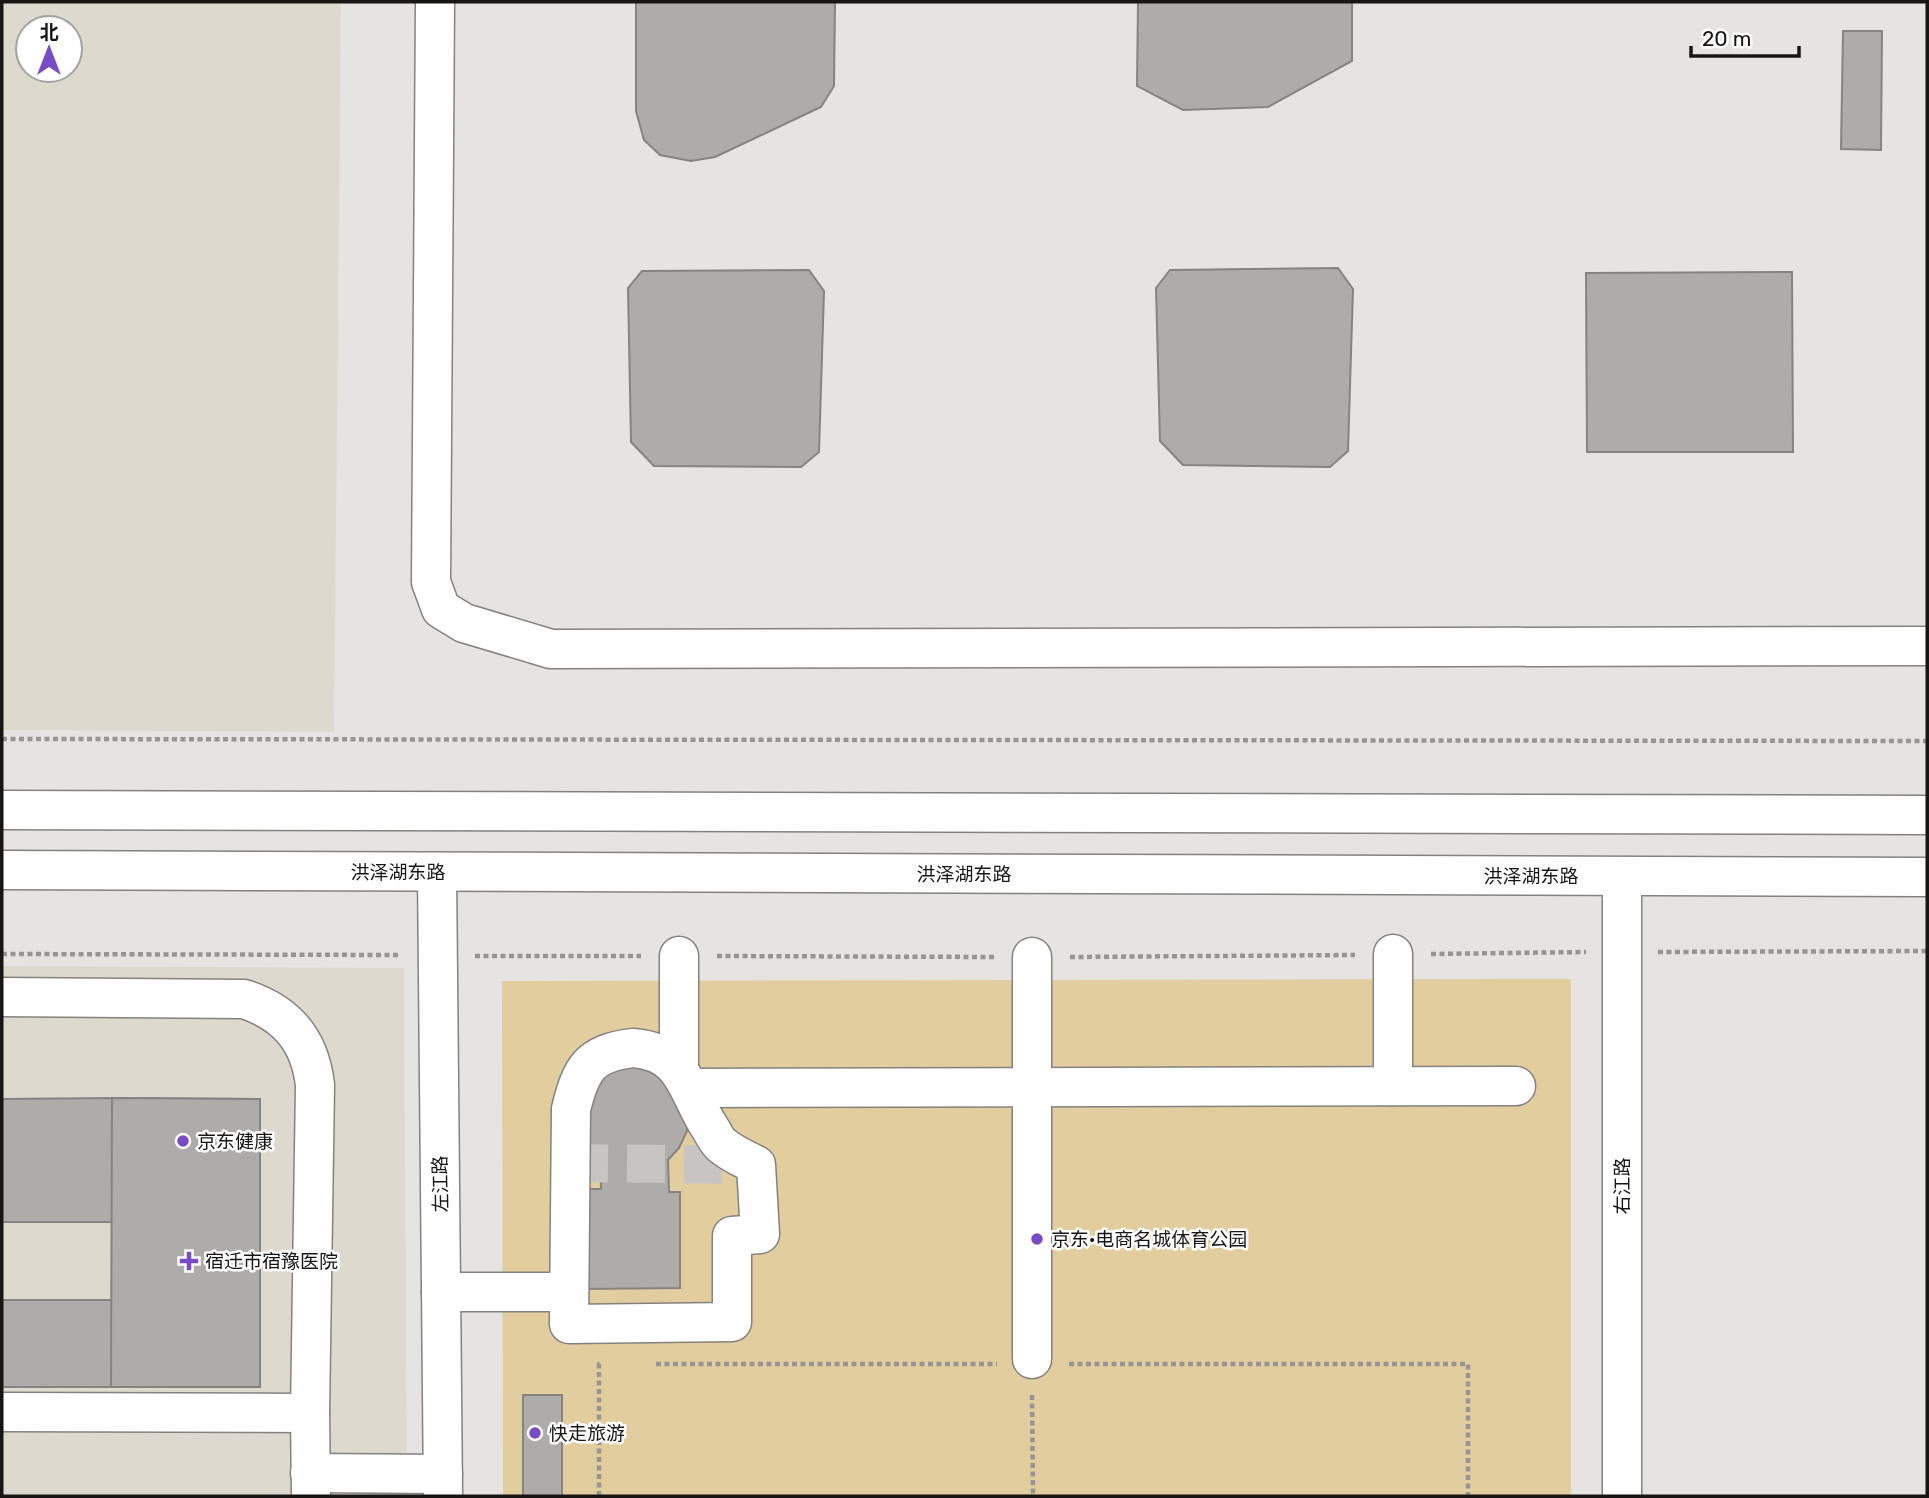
<svg xmlns="http://www.w3.org/2000/svg" width="1929" height="1498" viewBox="0 0 1929 1498" font-family="Rubik,'Noto Sans SC',sans-serif">
<style>
.built{fill:#ddd9cf;fill-rule:evenodd}
.green{fill:#e2cd9e}
.building{fill:#aeacaa;stroke:#858481;stroke-width:2}
.lines{fill:none;stroke-linecap:round;stroke-linejoin:round}
.minor-tunnel{stroke:#c7c5c3;stroke-width:38;stroke-dasharray:38 19;stroke-linecap:butt}
.minor-casing{stroke:#83827f;stroke-width:41}
.major-casing{stroke:#83827f;stroke-width:41}
.path{stroke:#979593;stroke-width:4.5;stroke-dasharray:5 3.5;stroke-linecap:butt}
.minor{stroke:#fff;stroke-width:38}
.major{stroke:#fff;stroke-width:38}
.poi-dot{fill:#784cc4;stroke:#fff;stroke-width:2.5}
.labels{text-anchor:middle;stroke-width:5;stroke-linejoin:round;paint-order:stroke}
.street-label{font-size:19px;fill:#171615;stroke:#fff}
.poi-label{font-size:19px;fill:#171615;stroke:#fff;text-anchor:start}
</style>
<rect width="100%" height="100%" fill="#e6e4e2"/>
<g class="built">
<path d="M2 2H341L334 732 2 730ZM28 28H70V70H28Z"/>
<path d="M2 966 404 968 407 1496H2Z"/>
</g>
<path class="green" d="M1571 979V1496H503L502 981Z"/>
<g class="building">
<path d="M636 2H835L834 86 821 107 715 157 691 161 660 155 644 140 636 111Z"/>
<path d="M1138 2H1352V61L1268 107 1183 110 1137 86Z"/>
<path d="M1843 31H1882L1881 150 1841 149Z"/>
<path d="M1338 268 1353 289 1348 451 1330 467 1183 465 1160 441 1156 288 1170 270Z"/>
<path d="M809 270 824 291 819 452 801 467 654 466 631 442 628 288 642 271Z"/>
<path d="M1792 272 1793 452H1587L1586 273Z"/>
<path d="M637 1061 682 1089 689 1119 687 1131 679 1148 668 1160 669 1192H680V1288L585 1289V1189H601L600 1161 583 1141 594 1077Z"/>
<path d="M112 1098V1222H2V1099Z"/>
<path d="M112 1098 260 1099V1387H2V1300H112Z"/>
<path d="M112 1098 260 1099V1387H111Z"/>
<rect x="523" y="1395" width="39" height="101"/>
</g>
<g class="lines">
<path class="minor-tunnel" d="M570 1163 756 1165"/>
<g class="minor-casing">
<g id="minor">
<path d="M435 2 431 582 441 609 464 623 551 649 1927 646"/>
<path d="M437 872 443 1496"/>
<path d="M1622 877V1496"/>
<path d="M1393 954V1086"/>
<path d="M679 956V1068"/>
<path d="M1032 957V1359"/>
<path d="M2 997 244 999C287 1013 310 1041 315 1085L310 1413 311 1496"/>
<path d="M633 1048C686 1052 686 1092 710 1128 714 1134 717 1142 723 1146 732 1154 745 1159 756 1165L760 1234 732 1236V1322L569 1324 571 1109C581 1069 589 1053 633 1048Z"/>
<path d="M690 1088 1516 1086"/>
<path d="M441 1292H569"/>
<path d="M2 1412 310 1413"/>
<path d="M310 1473 443 1474"/>
</g>
</g>
<g class="major-casing">
<g id="major">
<path d="M2 810 1927 815"/>
<path d="M2 870 1927 877"/>
</g>
</g>
<g class="path">
<path d="M2 739 1927 741"/>
<path d="M1658 952 1927 951"/>
<path d="M2 954 400 955"/>
<path d="M1431 954 1586 952"/>
<path d="M475 956H641"/>
<path d="M717 956 995 957"/>
<path d="M1070 957 1355 955"/>
<path d="M656 1364H997"/>
<path d="M1069 1364H1468V1496"/>
<path d="M1032 1395 1033 1496"/>
<path d="M599 1496V1364H602"/>
</g>
<use href="#minor" class="minor"/>
<use href="#major" class="major"/>
</g>
<g class="poi-dot">
<circle cx="183" cy="1141" r="7"/>
<circle cx="1037" cy="1239" r="7"/>
<path d="M185.5 1250.5h7v7h7v7h-7v7h-7v-7h-7v-7h7z"/>
<circle cx="535" cy="1433" r="7"/>
</g>
<g class="labels">
<g class="street-label">
<text x="398" y="879">洪泽湖东路</text>
<text x="964" y="881">洪泽湖东路</text>
<text x="1531" y="883">洪泽湖东路</text>
<text transform="translate(440 1184) rotate(-91)" y="7">左江路</text>
<text transform="translate(1622 1186) rotate(-90)" y="7">右江路</text>
</g>
<g class="poi-label">
<text x="197" y="1148">京东健康</text>
<text x="1051" y="1246">京东·电商名城体育公园</text>
<text x="205" y="1268">宿迁市宿豫医院</text>
<text x="549" y="1440">快走旅游</text>
</g>
</g>
<rect width="1929" height="1498" fill="none" stroke="#171615" stroke-width="7"/>
<g transform="translate(49 49)"><circle r="33" fill="#ffffff" stroke="#a2a2a1" stroke-width="2"/>
<path d="M0-5L12 26L0 18L-12 26Z" fill="#784cc4"/>
<text y="-10" font-size="19" font-weight="bold" text-anchor="middle" fill="#171615">北</text>
</g>
<path d="M1691 46v10h108v-10" fill="none" stroke="#171615" stroke-width="3.5"/>
<text x="1702" y="46" font-size="21" fill="#171615" stroke="#ffffff" stroke-width="5" paint-order="stroke">20 m</text>
</svg>
